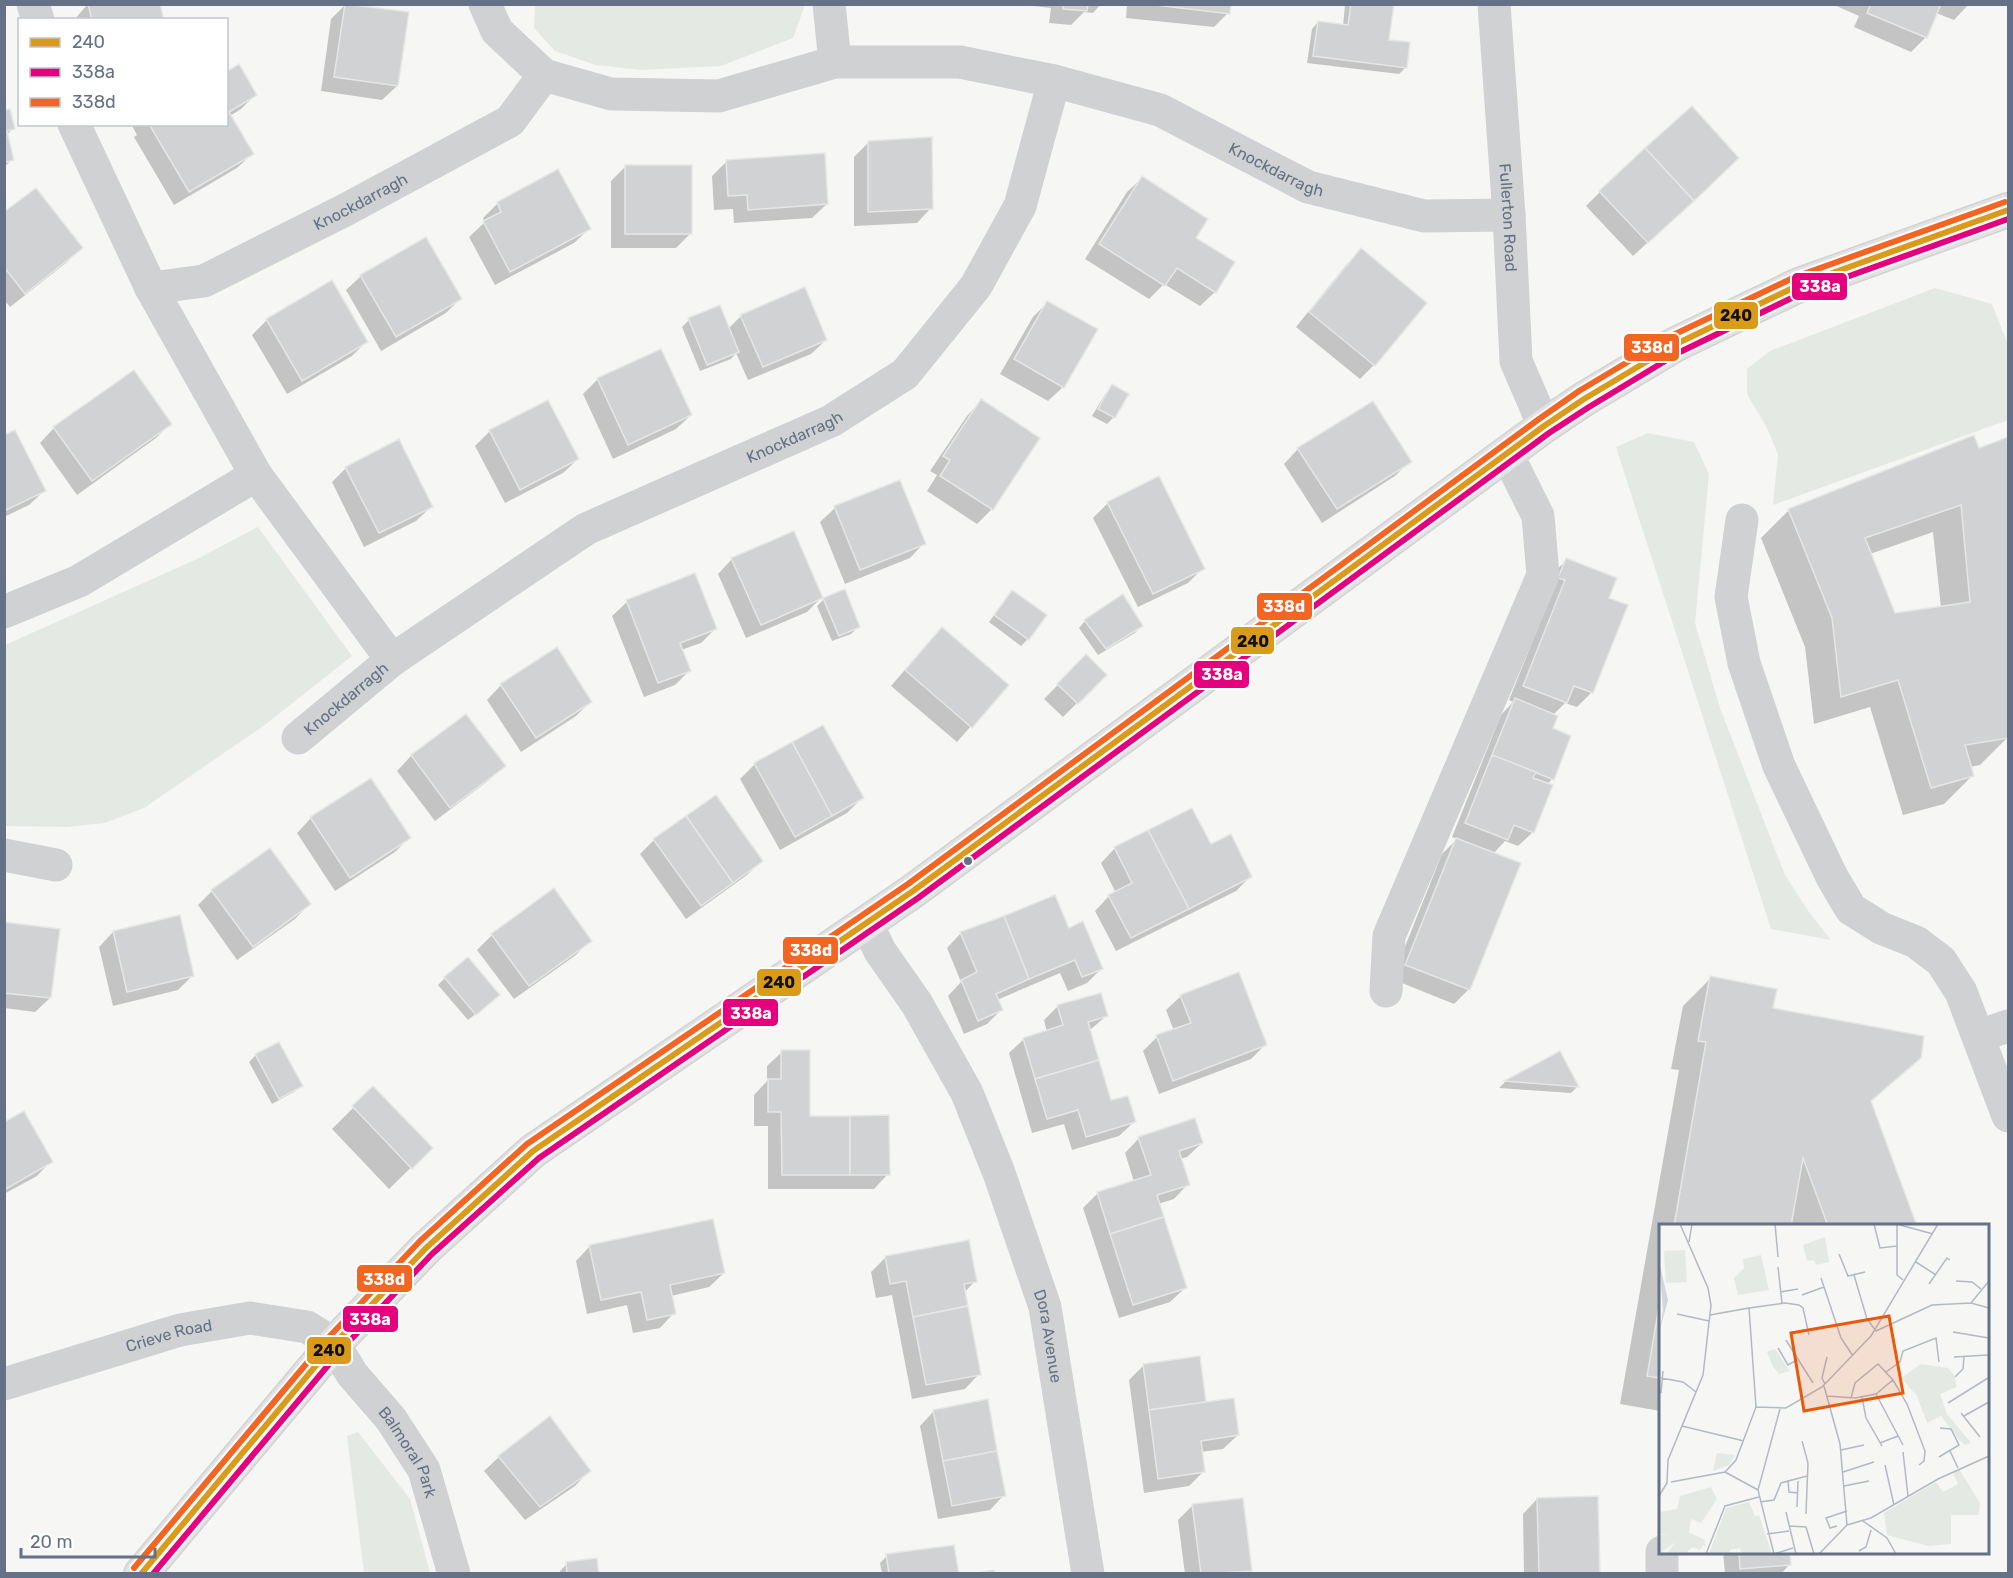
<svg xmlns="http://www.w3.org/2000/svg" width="2013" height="1578" viewBox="0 0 2013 1578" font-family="Rubik,sans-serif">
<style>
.green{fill:#e5e9e3}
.shadow{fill:#0003;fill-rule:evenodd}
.building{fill:#d1d2d3;stroke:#e6e6e5;stroke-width:1.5;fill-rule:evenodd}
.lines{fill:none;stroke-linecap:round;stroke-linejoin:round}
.primary-casing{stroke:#d1d2d3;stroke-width:36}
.minor{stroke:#d0d1d2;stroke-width:33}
.primary{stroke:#e2e2e3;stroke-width:33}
.bus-1-casing{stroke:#fff;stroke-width:10}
.bus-2-casing{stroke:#fff;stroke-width:10}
.bus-3-casing{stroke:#fff;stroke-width:10}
.bus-1{stroke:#da9b1b;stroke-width:6}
.bus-2{stroke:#e5007d;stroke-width:6}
.bus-3{stroke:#f26522;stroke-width:6}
.bus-dot{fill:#657186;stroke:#fff;stroke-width:2}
.labels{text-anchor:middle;stroke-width:6;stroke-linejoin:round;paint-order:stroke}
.street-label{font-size:16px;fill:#657186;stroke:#fff}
.inset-road{fill:none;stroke:#b3b9c2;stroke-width:1.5}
.view{fill:#e8590c;fill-opacity:0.15;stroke:#e8590c;stroke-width:3}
.inset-edge{fill:none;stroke:#657186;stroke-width:3}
.line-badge{stroke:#fff;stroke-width:2}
.badge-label{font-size:16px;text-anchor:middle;font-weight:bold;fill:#fff}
.pale-badge-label{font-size:16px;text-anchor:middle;font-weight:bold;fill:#111}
</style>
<rect width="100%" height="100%" fill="#f6f6f5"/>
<g class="green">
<path d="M535 4H805V5L793 38 721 66 641 70 596 65 555 51 534 28Z"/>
<path d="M1935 288 1992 304 2008 345V420L1773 505 1778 454 1766 426 1747 394V369L1770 351Z"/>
<path d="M1648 433 1694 442 1709 474 1695 623 1720 708 1785 875 1809 912 1831 940 1771 929 1616 447Z"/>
<path d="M258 527 352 656 266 724 144 808 105 823 67 827 5 826V645L197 559Z"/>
<path d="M358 1432 410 1499 430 1573H364L347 1436Z"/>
</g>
<g class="shadow">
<path d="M88 4 162 20H74Z"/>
<path d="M1015 4H1101L1093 13 1084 12 1071 25 1049 23 1051 8Z"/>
<path d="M1127 4H1229L1228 13 1214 27 1126 18Z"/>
<path d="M1345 4H1392L1388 42 1406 67 1399 74 1307 63 1312 29 1318 22 1343 26Z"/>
<path d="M1832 4H1969L1954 20 1936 13 1926 37 1911 52 1854 27 1859 16Z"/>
<path d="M345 5 397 86 382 100 321 91 331 19Z"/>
<path d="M226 73 255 95 241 109 230 116 252 154 237 168 174 205 134 137 137 135 131 124H226Z"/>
<path d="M4 111 13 129 6 135 12 160 4 167Z"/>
<path d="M868 143 931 208 917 223 854 226V157Z"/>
<path d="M726 162 827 204 812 218 734 223 733 209 714 210 712 176Z"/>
<path d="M625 167 690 234 676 248H611V181Z"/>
<path d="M1723 173 1633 256 1586 206 1600 192Z"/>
<path d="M1142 178 1194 239 1215 292 1200 306 1164 284 1149 299 1085 259 1127 192Z"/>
<path d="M498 203 589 229 574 243 495 285 469 237 485 222 483 218Z"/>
<path d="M4 214 81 248 66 263 10 307 4 300Z"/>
<path d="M1361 250 1374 365 1360 379 1296 327 1346 265Z"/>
<path d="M361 276 460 299 446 313 381 351 346 290Z"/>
<path d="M1048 302 1063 387 1048 401 1000 374 1033 317Z"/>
<path d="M741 316 826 340 811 354 748 380 736 353 731 359 700 371 682 327 689 320 728 329Z"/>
<path d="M267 320 366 342 352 356 287 394 252 335Z"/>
<path d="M598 379 691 415 676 429 613 459 583 394Z"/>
<path d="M1113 386 1127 394 1114 417 1107 424 1092 416 1106 393Z"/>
<path d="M981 401 1038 439 992 509 977 524 927 491 937 475 930 471 967 416Z"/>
<path d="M547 402 578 459 563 473 505 503 475 446 489 432Z"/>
<path d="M170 424 156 438 77 495 40 443 54 428Z"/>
<path d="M4 436 44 491 29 505 4 517Z"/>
<path d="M2008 439V737L1980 765 1970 767 1972 776 1944 804 1903 815 1870 707 1814 724 1805 647 1761 538 1789 510 1979 450ZM1933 532 1941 608 1894 615 1870 554Z"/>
<path d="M1298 449 1410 461 1395 476 1322 523 1284 464Z"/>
<path d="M346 468 431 507 416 521 364 547 332 482Z"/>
<path d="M899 482 924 543 910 558 845 584 820 522 835 508Z"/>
<path d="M1108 503 1203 568 1188 583 1138 607 1093 518Z"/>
<path d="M732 559 822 597 807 612 746 638 718 574Z"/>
<path d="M1567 560 1607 599 1626 606 1591 693 1577 707 1565 703 1553 715 1551 729 1552 779 1547 785 1533 832 1518 846 1505 841 1493 854 1469 989 1454 1004 1392 979 1442 854 1457 839 1452 837 1501 715 1513 702 1509 700 1551 595 1552 574Z"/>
<path d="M824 599 858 627 851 634 832 641 817 606Z"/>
<path d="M1006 599 1028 639 1021 646 989 622Z"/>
<path d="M627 602 715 629 701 643 681 650 689 671 675 685 644 697 612 616Z"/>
<path d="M1085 621 1141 626 1135 633 1098 655 1079 628Z"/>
<path d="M928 643 1007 685 957 742 891 686Z"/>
<path d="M1086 656 1105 675 1063 717 1044 699Z"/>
<path d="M501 685 590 702 576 716 521 752 487 700Z"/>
<path d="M466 716 504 766 489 780 435 821 397 771 411 756Z"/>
<path d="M822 727 862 798 847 813 780 850 740 779 755 764Z"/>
<path d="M311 818 409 838 395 852 335 891 297 833Z"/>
<path d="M654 840 761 861 747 875 686 919 640 854Z"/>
<path d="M1210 846 1251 876 1236 891 1116 951 1095 911 1109 896 1116 893 1101 863 1115 848Z"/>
<path d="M212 891 309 904 295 919 237 960 198 905Z"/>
<path d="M4 923 50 998 35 1012 4 1008Z"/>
<path d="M1068 930 1101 969 1087 983 1068 991 1060 973 997 1000 1001 1010 987 1024 964 1034 948 996 961 982 947 948 961 933Z"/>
<path d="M113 932 192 976 178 990 113 1006 99 947Z"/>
<path d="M492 935 590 940 576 955 514 999 477 950Z"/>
<path d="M445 978 491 1002 468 1020 438 985Z"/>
<path d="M1711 978 1772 1009 1919 1057 1870 1103 1915 1226H1660V1411L1620 1404 1679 1070 1671 1069 1683 1006Z"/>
<path d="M1181 996 1265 1045 1251 1059 1159 1094 1143 1051 1157 1037 1174 1031 1166 1010Z"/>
<path d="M1058 1006 1106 1016 1089 1031 1110 1102 1134 1122 1119 1136 1072 1150 1064 1124 1032 1133 1009 1053 1024 1039 1047 1032 1044 1020Z"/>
<path d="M782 1052 808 1118 888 1174 874 1189H768V1126H754V1095L767 1081V1066Z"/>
<path d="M1559 1053 1577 1087 1571 1093 1499 1088 1505 1082Z"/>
<path d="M256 1055 301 1085 294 1092 272 1104 249 1062Z"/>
<path d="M373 1088 431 1148 389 1189 332 1129Z"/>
<path d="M4 1124 51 1161 37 1176 4 1194Z"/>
<path d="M1139 1138 1202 1143 1187 1157 1180 1159 1188 1184 1174 1199 1158 1204 1185 1288 1170 1302 1119 1318 1083 1208 1098 1193 1134 1182 1125 1153Z"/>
<path d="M590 1246 724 1273 709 1287 671 1296 674 1313 660 1328 633 1333 627 1305 587 1314 576 1261Z"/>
<path d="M886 1257 975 1281 964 1293 979 1374 965 1389 912 1399 892 1295 876 1298 871 1272Z"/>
<path d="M1143 1366 1204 1403 1238 1435 1223 1449 1201 1452 1203 1472 1189 1486 1144 1493 1129 1380Z"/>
<path d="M934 1411 1004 1495 990 1510 938 1519 920 1426Z"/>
<path d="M499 1457 589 1471 575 1486 525 1520 484 1471Z"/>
<path d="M1241 1499 1251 1574H1185L1178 1520 1192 1506Z"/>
<path d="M1537 1499 1598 1574H1524L1523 1514Z"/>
<path d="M1723 1552H1789L1790 1564 1781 1574H1725Z"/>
<path d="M887 1556 957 1574H882L880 1563Z"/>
<path d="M567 1564 597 1574H560V1571Z"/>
</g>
<g class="building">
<path d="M88 4H160L164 20H92Z"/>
<path d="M345 4 409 12 398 86 334 77Z"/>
<path d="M1063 4H1088L1087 11 1063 9Z"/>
<path d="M1147 4H1231L1230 14Z"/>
<path d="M1351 4H1394L1389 40 1410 42 1407 68 1313 56 1318 21 1348 25Z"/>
<path d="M1871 4H1941L1927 38 1867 13Z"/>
<path d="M239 64 257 95 229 112 254 154 189 192 149 124H226V72Z"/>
<path d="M1692 106 1739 158 1694 201 1645 148Z"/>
<path d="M10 109 15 129 7 131 14 160 4 163V110Z"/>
<path d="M932 137 933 209 868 212V141Z"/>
<path d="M1645 148 1694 201 1648 243 1599 191Z"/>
<path d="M825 153 828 204 748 210 747 195 728 196 726 160Z"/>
<rect x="625" y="165" width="67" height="69"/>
<path d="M558 169 591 229 510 272 483 221 501 212 497 202Z"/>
<path d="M1142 176 1208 219 1196 238 1235 262 1216 293 1177 268 1165 286 1099 244Z"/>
<path d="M36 188 83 248 25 294 4 267V212Z"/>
<path d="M426 237 462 299 396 337 360 275Z"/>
<path d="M1361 248 1427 303 1375 366 1309 312Z"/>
<path d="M332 280 368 342 302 381 266 319Z"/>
<path d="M805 287 827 340 763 367 740 315Z"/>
<path d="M1047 301 1098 329 1064 388 1014 359Z"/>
<path d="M720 305 739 352 707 365 688 318Z"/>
<path d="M661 349 692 415 628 445 597 378Z"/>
<path d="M134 370 172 424 92 481 53 427Z"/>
<path d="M1112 384 1129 394 1115 418 1098 409Z"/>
<path d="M981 399 1040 438 993 510 940 476 950 460 943 456Z"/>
<path d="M548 400 579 459 520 490 489 430Z"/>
<path d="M1373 401 1412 462 1337 509 1297 448Z"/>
<path d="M15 430 46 491 4 511V435Z"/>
<path d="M1974 435 1979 448 2008 437V738L1965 745 1974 776 1931 788 1898 680 1841 697 1832 618 1788 509ZM1961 505 1970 602 1895 613 1865 538Z"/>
<path d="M399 439 433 507 379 533 345 467Z"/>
<path d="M1159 476 1205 569 1153 594 1107 502Z"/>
<path d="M900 480 926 544 860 570 834 506Z"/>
<path d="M794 531 823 598 761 625 731 558Z"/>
<path d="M1566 558 1617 578 1609 598 1628 605 1593 693 1574 686 1567 703 1523 686 1565 580 1558 578Z"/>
<path d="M695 573 717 629 680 643 691 671 658 683 626 600Z"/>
<path d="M845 589 860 627 839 636 823 598Z"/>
<path d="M1012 590 1047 615 1029 640 994 615Z"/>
<path d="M1123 594 1143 626 1106 649 1084 620Z"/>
<path d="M942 627 1009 685 972 728 905 670Z"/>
<path d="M557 647 592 702 536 738 500 684Z"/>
<path d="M1086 654 1107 675 1078 704 1057 684Z"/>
<path d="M1515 698 1558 716 1553 728 1571 736 1554 780 1492 755Z"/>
<path d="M466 714 506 766 450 808 411 755Z"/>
<path d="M823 725 864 798 832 816 792 742Z"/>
<path d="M792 742 832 816 795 837 754 763Z"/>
<path d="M1492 755 1536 772 1533 778 1553 785 1534 833 1514 825 1508 840 1465 823Z"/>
<path d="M371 778 411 838 350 878 310 817Z"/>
<path d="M716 795 763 861 733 883 686 816Z"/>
<path d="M1192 808 1211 844 1231 834 1252 877 1189 909 1148 830Z"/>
<path d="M686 816 733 883 701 906 653 839Z"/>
<path d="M1148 830 1189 909 1131 938 1108 895 1132 883 1114 847Z"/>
<path d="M1456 838 1521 863 1470 990 1405 965Z"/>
<path d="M270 848 311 904 253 947 211 890Z"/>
<path d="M554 888 592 941 529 986 491 934Z"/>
<path d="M1055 895 1069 928 1083 921 1103 969 1082 977 1075 960 1029 979 1004 916Z"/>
<path d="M180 915 194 976 127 992 113 931Z"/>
<path d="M1004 916 1029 979 996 994 1003 1010 978 1021 961 980 977 972 960 932Z"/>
<path d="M4 922 60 929 51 998 4 993Z"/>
<path d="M468 957 500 995 476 1015 444 977Z"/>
<path d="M1239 972 1267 1045 1173 1081 1156 1035 1191 1023 1180 995Z"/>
<path d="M1710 976 1777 989 1773 1008 1924 1036 1921 1058 1871 1101 1917 1226H1828L1803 1158 1791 1226H1674L1706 1042 1698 1041Z"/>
<path d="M1101 993 1108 1016 1088 1022 1099 1060 1035 1079 1023 1038 1063 1025 1057 1005Z"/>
<path d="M279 1042 303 1086 279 1099 255 1054Z"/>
<path d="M781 1050H810V1116H850V1175H782L781 1112H768V1079H781Z"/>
<path d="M1560 1051 1579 1087 1504 1081Z"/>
<path d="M1099 1060 1111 1100 1128 1096 1136 1122 1086 1137 1078 1110 1047 1119 1035 1079Z"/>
<path d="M373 1086 433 1148 412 1169 352 1106Z"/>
<path d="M24 1111 53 1162 4 1190V1122Z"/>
<path d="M889 1115 890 1175H850V1116Z"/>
<path d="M1195 1118 1203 1143 1179 1151 1190 1185 1157 1195 1164 1217 1110 1234 1097 1192 1151 1175 1138 1137Z"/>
<path d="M1164 1217 1187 1288 1133 1305 1110 1234Z"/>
<path d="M713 1219 725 1273 670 1285 676 1314 647 1320 641 1292 601 1300 589 1245Z"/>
<path d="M969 1240 977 1282 964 1284 968 1306 913 1317 906 1281 890 1284 885 1256Z"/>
<path d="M1660 1301V1378L1647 1376Z"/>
<path d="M968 1306 981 1375 926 1385 913 1317Z"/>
<path d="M1200 1356 1206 1402 1149 1410 1143 1364Z"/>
<path d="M1234 1398 1239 1435 1201 1441 1205 1472 1158 1479 1149 1410Z"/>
<path d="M988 1399 997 1451 943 1461 933 1410Z"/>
<path d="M550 1416 591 1471 540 1507 498 1456Z"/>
<path d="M997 1451 1006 1496 952 1506 943 1461Z"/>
<path d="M1598 1496 1600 1574H1539L1537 1498Z"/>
<path d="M1243 1498 1252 1571 1201 1574 1192 1504Z"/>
<path d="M954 1545 959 1574H889L886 1554Z"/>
<path d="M1739 1552H1790L1791 1565 1740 1569Z"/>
<path d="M597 1558 599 1574H567L566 1562Z"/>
<path d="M994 1570 995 1574H971Z"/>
</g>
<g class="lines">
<g class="primary-casing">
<path id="primary" d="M141 1574 334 1344 426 1248 533 1151 913 891 1544 426 1584 399 1676 344 1799 285 2008 210"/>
</g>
<g class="minor">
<path d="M33 4 38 20"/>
<path id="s1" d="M485 4 497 31 544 75 611 94 719 96 835 62H960L1054 81 1160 110 1308 187 1424 216 1509 215"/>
<path d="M829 4 835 62"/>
<path id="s2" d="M1494 4 1509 215 1516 361 1544 426"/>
<path id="s3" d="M74 124 151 288 204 281 347 209 510 121 544 75"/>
<path id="s4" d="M151 288 256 475 392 660 586 529 831 421 905 374 976 286 1020 206 1054 81"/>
<path d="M1742 520 1731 597 1744 663 1779 766 1832 877 1851 909 1881 928 1916 942 1941 961 1961 992 2008 1116"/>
<path d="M4 612 79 581 256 475"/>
<path id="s5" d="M298 738 392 660"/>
<path d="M4 855 56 865"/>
<path id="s6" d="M866 922 880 951 917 1004 967 1093 999 1173 1045 1307 1088 1574"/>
<path d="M1386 991 1389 936 1543 575 1538 516 1507 454"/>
<path d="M1979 1036 2008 1026"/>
<path id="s7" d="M4 1384 180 1330 250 1318 307 1327 334 1344 352 1374 391 1419 424 1470 454 1574"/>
<path d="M1662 1552V1574"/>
</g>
<use href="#primary" class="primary"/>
<g class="bus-1-casing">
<path id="bus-1" d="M141 1574 334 1344 426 1248 533 1151 913 891 1544 426 1584 399 1676 344 1799 285 2008 210"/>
</g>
<g class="bus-2-casing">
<path id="bus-2" d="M153 1574 341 1350 432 1254 539 1158 918 898 1549 433 1589 407 1680 352 1802 293 2008 219"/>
</g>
<g class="bus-3-casing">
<path id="bus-3" d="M134 1568 328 1338 420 1241 527 1144 908 884 1539 419 1579 391 1671 336 1795 277 2005 202"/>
</g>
<use href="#bus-1" class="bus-1"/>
<use href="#bus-2" class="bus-2"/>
<use href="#bus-3" class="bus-3"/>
</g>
<circle class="bus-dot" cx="968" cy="861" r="5"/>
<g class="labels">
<g class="street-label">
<text dy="6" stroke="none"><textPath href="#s1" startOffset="854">Knockdarragh</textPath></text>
<text dy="6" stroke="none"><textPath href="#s3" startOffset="410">Knockdarragh</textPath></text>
<text dy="6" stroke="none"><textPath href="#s2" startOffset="214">Fullerton Road</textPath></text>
<text dy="6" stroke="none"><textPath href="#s4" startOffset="906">Knockdarragh</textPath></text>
<text dy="6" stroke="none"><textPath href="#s5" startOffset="62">Knockdarragh</textPath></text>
<text dy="6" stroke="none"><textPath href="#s7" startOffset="172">Crieve Road</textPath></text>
<text dy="6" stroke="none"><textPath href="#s6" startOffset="456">Dora Avenue</textPath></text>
<text dy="6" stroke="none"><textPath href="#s7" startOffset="477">Balmoral Park</textPath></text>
</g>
</g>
<g transform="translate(1659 1224)">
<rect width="330" height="330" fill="#f6f6f5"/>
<path d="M166 13 170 38 157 41 155 36 148 37 144 21ZM26 26 28 58 7 59 5 27ZM102 31 110 66 79 71 75 54 85 44 84 35ZM116 125 131 147 120 150 114 143 108 128ZM262 140 289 144 295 151 298 163 281 170 288 190 312 219 306 221 299 215 282 192 268 199 258 172 242 154ZM58 229 76 231 70 241 54 247ZM300 245 321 279 320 291H292V320L269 322 228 311 225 289 277 258 284 268 299 260 294 249ZM52 263 58 275 42 299 32 295 30 309 45 315 47 323 44 321 41 326 33 323 26 330H7L17 318 0 330V311H10L0 310 1 288 18 285 21 272ZM90 278 96 292 100 291 113 330H83L81 324 71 326V330H79H50L67 284Z" fill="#e5e9e3"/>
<path d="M0 37 9 76 0 109 4 87Z" fill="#d2d6db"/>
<path class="inset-road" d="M116 0 119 33M215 0 221 24 238 22M238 0V51L244 56M241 1 274 10M30 18 33 0M180 30 189 52 206 48M257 38 277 51M119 43 123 79M195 51 208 95 217 107 273 81 312 79 330 84M162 54 182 114 194 132M297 57 313 58 322 65M270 60 288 34 291 36M121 68 139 65M143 71 165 63M312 79 330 57M90 84 126 79 140 81 144 84 150 111M18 90 50 97M51 91 90 84 97 183M294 108 330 114M127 116 154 159M119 124 129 141 138 136M295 133 329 131M227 148 241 138 244 127 277 114 280 138M296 153 304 145 305 133M2 154 24 158 37 168M166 160 163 154 168 133M165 162 181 220 188 301M2 169 4 147M217 170 244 221M168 172 196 174 217 170 234 156 248 180 266 227 265 237 260 241M203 173 207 194 223 222M192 174 196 159 219 140 234 156M289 179 329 154M302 189 321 213M305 192 330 178M23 202 85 217M143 217 149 239 147 290M221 219 239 212M182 226 205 221M291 227 299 244M244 228 249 272M280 233 300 221 292 205 281 204M226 241 235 281M66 248 99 266M184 248 215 238M129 256 130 268 139 269M12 258 66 248 77 236 97 183 127 184 163 163 212 112 279 0M185 262 210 257M0 272 8 259 9 236 44 151 52 81 49 64 21 0M101 278 115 276 122 259 148 252M138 283 139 257M127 288 137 330M204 297 228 314 237 330M188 301 212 294 279 255 330 232M130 302 147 303 155 330M178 302 171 304 167 294 188 287M108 310 130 307M200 327 207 323 212 306M47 330 66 282 100 273M115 330 99 266 121 185M115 330 134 324M160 330 188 301"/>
<path class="view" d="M230 92 244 169 145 187 132 109Z"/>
<rect width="330" height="330" class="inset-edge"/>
</g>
<g class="line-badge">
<rect x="1791" y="272" width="57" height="29" rx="6" fill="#e5007d"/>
<rect x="1713" y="301" width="46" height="29" rx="6" fill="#da9b1b"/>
<rect x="1623" y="333" width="57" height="29" rx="6" fill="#f26522"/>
<rect x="1256" y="592" width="57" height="29" rx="6" fill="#f26522"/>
<rect x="1230" y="626" width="45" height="29" rx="6" fill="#da9b1b"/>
<rect x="1193" y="660" width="57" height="29" rx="6" fill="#e5007d"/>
<rect x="782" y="936" width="57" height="29" rx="6" fill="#f26522"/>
<rect x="756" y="968" width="46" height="29" rx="6" fill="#da9b1b"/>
<rect x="722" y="998" width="57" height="29" rx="6" fill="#e5007d"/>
<rect x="356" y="1264" width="57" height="29" rx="6" fill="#f26522"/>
<rect x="342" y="1305" width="57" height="28" rx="6" fill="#e5007d"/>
<rect x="306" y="1336" width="46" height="29" rx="6" fill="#da9b1b"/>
</g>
<g class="badge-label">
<text x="1820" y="292">338a</text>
<text x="1652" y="353">338d</text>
<text x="1284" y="612">338d</text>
<text x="1222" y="680">338a</text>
<text x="811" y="956">338d</text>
<text x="751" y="1019">338a</text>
<text x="384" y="1285">338d</text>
<text x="370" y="1325">338a</text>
</g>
<g class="pale-badge-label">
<text x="1736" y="321">240</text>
<text x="1253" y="647">240</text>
<text x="779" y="988">240</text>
<text x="329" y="1356">240</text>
</g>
<rect width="2013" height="1578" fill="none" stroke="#657186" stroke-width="12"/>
<rect x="18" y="18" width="210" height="108" fill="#ffffff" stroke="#c1c6cf" stroke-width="1.5"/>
<rect x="30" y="38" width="30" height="9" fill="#da9b1b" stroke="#c1c6cf" stroke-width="1.5"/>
<text x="72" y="48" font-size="18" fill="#657186">240</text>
<rect x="30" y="68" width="30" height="9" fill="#e5007d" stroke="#c1c6cf" stroke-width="1.5"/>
<text x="72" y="78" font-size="18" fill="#657186">338a</text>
<rect x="30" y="98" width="30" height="9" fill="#f26522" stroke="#c1c6cf" stroke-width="1.5"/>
<text x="72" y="108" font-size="18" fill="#657186">338d</text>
<path d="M21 1548v9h134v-9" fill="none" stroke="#657186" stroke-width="3"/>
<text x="30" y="1548" font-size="18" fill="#657186" stroke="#ffffff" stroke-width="4.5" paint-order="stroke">20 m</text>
</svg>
